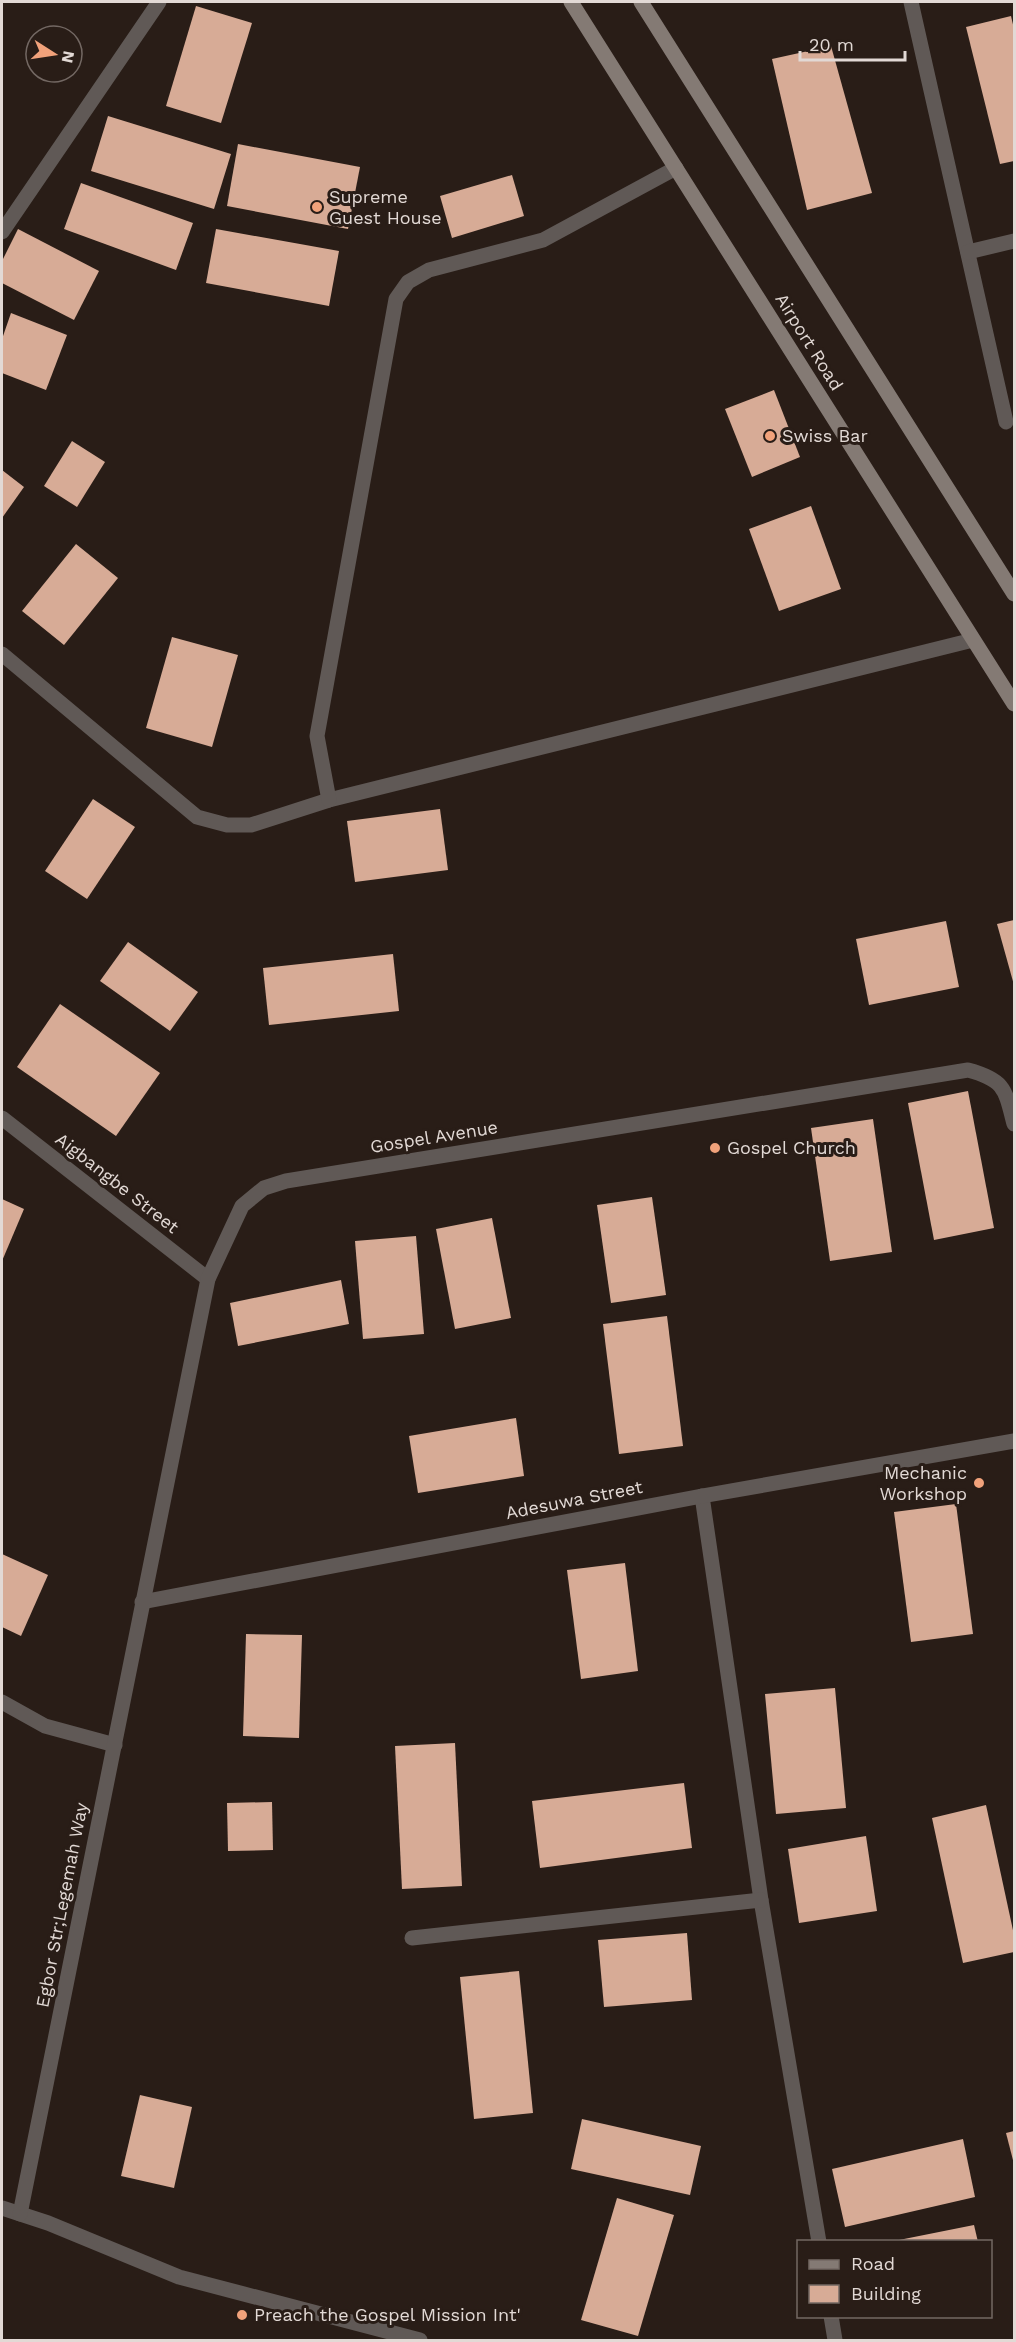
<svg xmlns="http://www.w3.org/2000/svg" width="1016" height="2342" viewBox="0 0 1016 2342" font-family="'Work Sans',sans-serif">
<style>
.building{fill:#d7ab96}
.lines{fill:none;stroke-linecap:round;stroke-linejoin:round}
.street{stroke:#605956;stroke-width:15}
.secondary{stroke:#847a74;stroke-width:15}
.poi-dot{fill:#f1a27b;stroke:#291d17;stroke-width:2}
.labels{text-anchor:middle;stroke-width:6;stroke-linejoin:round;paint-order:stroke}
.poi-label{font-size:18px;fill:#e2d9d5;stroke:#291d17;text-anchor:start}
.street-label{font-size:18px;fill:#e2d9d5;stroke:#291d17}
</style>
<rect width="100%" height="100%" fill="#291d17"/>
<g class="building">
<path d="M196 6 252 23 221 123 166 106Z"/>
<path d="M1011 16 1014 29V161L1000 164 966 27Z"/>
<path d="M831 46 872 193 807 210 772 59Z"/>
<path d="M108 116 231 154 214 209 91 171Z"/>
<path d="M238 144 360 167 348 229 227 206Z"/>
<path d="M512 175 524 216 452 238 440 196Z"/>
<path d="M81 183 193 223 176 270 64 229Z"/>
<path d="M18 229 99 271 74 320 2 283V261Z"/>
<path d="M216 229 339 251 329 306 206 283Z"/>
<path d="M11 313 67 335 46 390 2 373V339Z"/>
<path d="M774 390 800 457 752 477 725 409Z"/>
<path d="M72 441 105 462 77 507 44 486Z"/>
<path d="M2 470 24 487 2 518Z"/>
<path d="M811 506 841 589 779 611 749 529Z"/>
<path d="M76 544 118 578 64 645 22 611Z"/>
<path d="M172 637 238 655 212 747 146 728Z"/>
<path d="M93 799 135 827 87 899 45 871Z"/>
<path d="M440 809 448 870 355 882 347 821Z"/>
<path d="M1014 920V985L997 924Z"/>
<path d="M946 921 959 987 869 1005 856 939Z"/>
<path d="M128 942 198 992 170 1031 100 981Z"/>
<path d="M393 954 399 1011 269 1025 263 968Z"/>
<path d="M60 1004 160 1073 116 1136 17 1067Z"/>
<path d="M968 1091 994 1228 934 1240 908 1103Z"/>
<path d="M873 1119 892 1252 830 1261 811 1128Z"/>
<path d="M652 1197 666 1295 611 1303 597 1205Z"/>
<path d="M2 1199 24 1209 2 1261Z"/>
<path d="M492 1218 511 1318 455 1329 436 1229Z"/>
<path d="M416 1236 424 1334 363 1339 355 1241Z"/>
<path d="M341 1280 349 1324 238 1346 230 1303Z"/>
<path d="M667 1316 683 1446 619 1454 603 1324Z"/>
<path d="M516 1418 524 1476 418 1493 409 1436Z"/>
<path d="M956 1504 973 1634 911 1642 894 1512Z"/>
<path d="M2 1554 48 1575 21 1636 2 1627Z"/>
<path d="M625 1563 638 1671 581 1679 567 1570Z"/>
<path d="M246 1634 302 1635 299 1738 243 1736Z"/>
<path d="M835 1688 846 1808 776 1814 765 1694Z"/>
<path d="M455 1743 462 1886 402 1889 395 1746Z"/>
<path d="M684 1783 692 1848 540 1868 532 1801Z"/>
<path d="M272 1802 273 1850 228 1851 227 1803Z"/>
<path d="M986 1805 1014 1935V1952L963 1963 932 1818Z"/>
<path d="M866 1836 877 1911 799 1923 788 1849Z"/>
<path d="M687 1933 692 2000 604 2007 598 1940Z"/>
<path d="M519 1971 533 2113 474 2119 460 1977Z"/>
<path d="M140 2095 192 2107 174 2188 121 2176Z"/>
<path d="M582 2119 701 2146 690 2195 571 2169Z"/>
<path d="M1014 2131V2164L1006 2133Z"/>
<path d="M963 2139 975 2197 845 2227 832 2169Z"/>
<path d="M617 2198 674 2215 638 2336 581 2320Z"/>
<path d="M974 2225 978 2242H899V2240Z"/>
</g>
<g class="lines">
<g class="street">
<path d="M911 2 1006 422"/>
<path d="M2 232 159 2"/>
<path d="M968 252 1014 241"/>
<path d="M2 654 197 817 227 825H251L329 800 973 640"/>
<path d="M329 800 317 736 396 299 408 282 429 270 543 240 676 168"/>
<path d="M2 1118 208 1279"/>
<path d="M702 1496 761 1900 819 2242"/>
<path d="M142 1602 702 1496 1014 1441"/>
<path d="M2 1702 45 1726 115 1745"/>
<path d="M412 1938 761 1900"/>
<path d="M2 2208 48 2223 179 2277 420 2340"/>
<path d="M20 2214 208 1279 242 1206 264 1188 286 1181 968 1070C1005 1080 1005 1089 1014 1124"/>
<path d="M831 2316 835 2340"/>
</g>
<g class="secondary">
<path d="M571 2 1014 704"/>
<path d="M641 2 1014 594"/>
</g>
</g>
<g class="poi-dot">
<circle cx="317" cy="207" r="6"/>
<circle cx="770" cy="436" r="6"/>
<circle cx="715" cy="1148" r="6"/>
<circle cx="979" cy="1483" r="6"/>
<circle cx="242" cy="2315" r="6"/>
</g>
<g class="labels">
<g class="poi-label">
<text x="329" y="203">Supreme<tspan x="329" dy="21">Guest House</tspan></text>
<text x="782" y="442">Swiss Bar</text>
<text x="727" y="1154">Gospel Church</text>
<text x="967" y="1479" text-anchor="end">Mechanic<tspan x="967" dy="21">Workshop</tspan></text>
<text x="254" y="2321">Preach the Gospel Mission Int'</text>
</g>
<g class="street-label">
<text transform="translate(809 342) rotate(58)" y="6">Airport Road</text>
<text transform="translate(434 1137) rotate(-9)" y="6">Gospel Avenue</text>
<text transform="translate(117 1183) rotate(38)" y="6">Aigbangbe Street</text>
<text transform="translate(574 1500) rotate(-11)" y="6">Adesuwa Street</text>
<text transform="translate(62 1905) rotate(-79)" y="6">Egbor Str;Legemah Way</text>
</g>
</g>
<rect width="1016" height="2342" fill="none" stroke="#e2d9d5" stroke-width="6"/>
<rect x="797" y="2240" width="195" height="78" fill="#291d17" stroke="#736863" stroke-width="1.5"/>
<rect x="809" y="2260" width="30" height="9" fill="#847a74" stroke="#736863" stroke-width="1.5"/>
<text x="851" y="2270" font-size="18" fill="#e2d9d5">Road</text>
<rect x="809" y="2285" width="30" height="18" fill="#d7ab96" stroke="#736863" stroke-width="1.5"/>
<text x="851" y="2300" font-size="18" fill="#e2d9d5">Building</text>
<g transform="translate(54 54) rotate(102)"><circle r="28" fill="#291d17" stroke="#736863" stroke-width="1.5"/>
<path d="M0-4.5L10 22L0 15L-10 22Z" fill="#f1a27b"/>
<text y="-9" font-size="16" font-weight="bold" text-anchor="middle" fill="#e2d9d5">N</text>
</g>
<path d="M800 51v9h105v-9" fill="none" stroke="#e2d9d5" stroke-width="3"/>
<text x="809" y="51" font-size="18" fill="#e2d9d5" stroke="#291d17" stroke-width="4.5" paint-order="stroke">20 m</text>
</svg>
